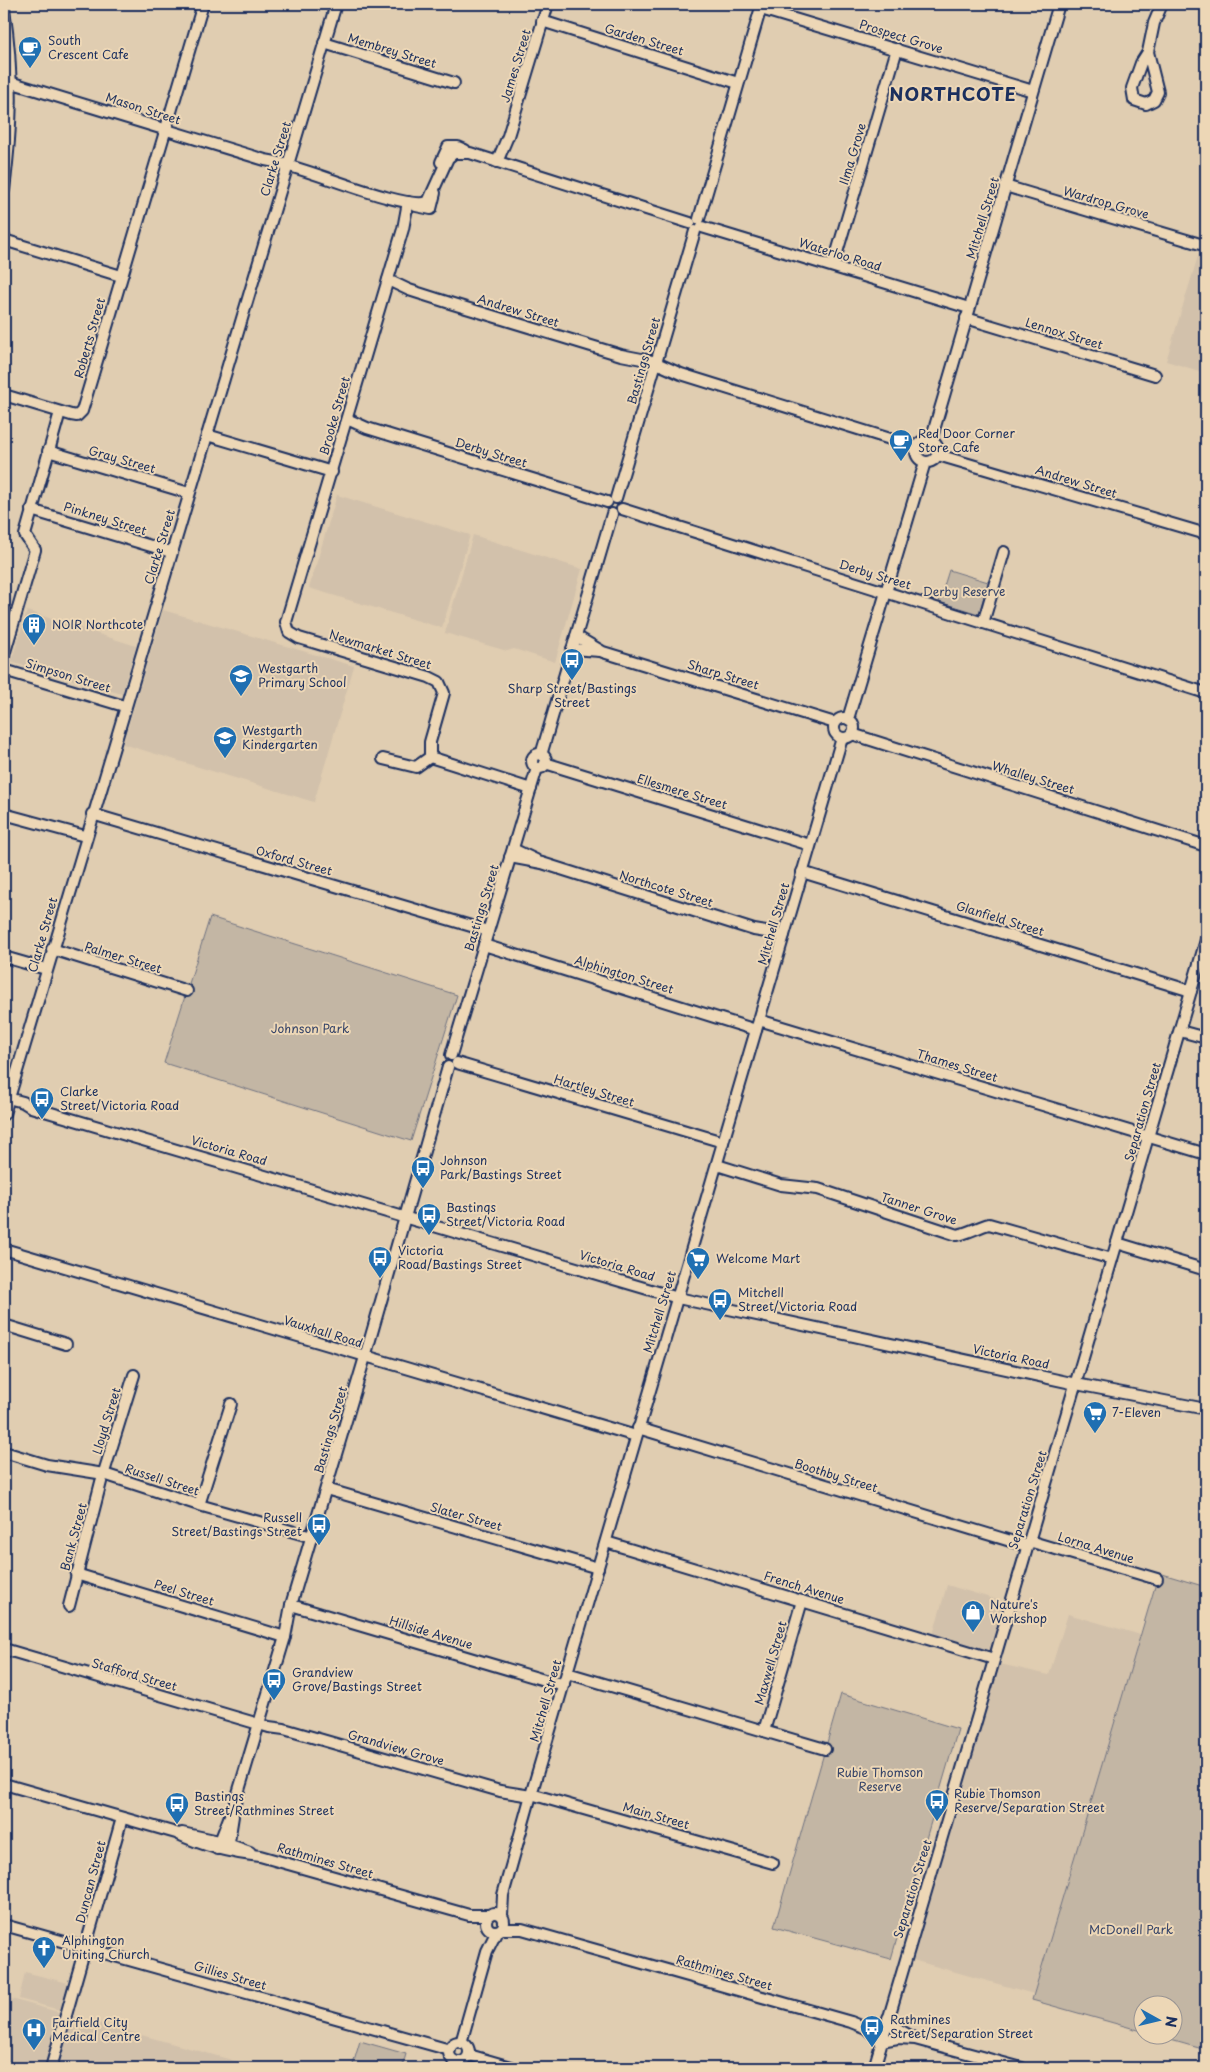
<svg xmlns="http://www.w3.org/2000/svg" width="1210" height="2072" viewBox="0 0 1210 2072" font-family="'Playpen Sans',sans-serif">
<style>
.built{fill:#d2c1ab}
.green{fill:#c3b6a4;stroke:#6f7281}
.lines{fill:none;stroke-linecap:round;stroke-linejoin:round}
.minor-casing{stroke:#1b2f5e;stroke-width:14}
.minor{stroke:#edd7b6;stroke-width:10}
.labels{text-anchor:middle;stroke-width:4;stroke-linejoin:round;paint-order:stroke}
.street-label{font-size:12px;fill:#1b2f5e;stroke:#edd7b6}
.poi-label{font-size:12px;fill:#1b2f5e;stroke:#edd7b6;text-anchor:start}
.park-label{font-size:12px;fill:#344368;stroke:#edd7b6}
.district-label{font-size:18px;font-weight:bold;letter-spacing:1px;fill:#1b2f5e;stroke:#edd7b6}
</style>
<rect width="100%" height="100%" fill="#e0cdb1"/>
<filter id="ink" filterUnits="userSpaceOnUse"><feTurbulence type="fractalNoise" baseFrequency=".02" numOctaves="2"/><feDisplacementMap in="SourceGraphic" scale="10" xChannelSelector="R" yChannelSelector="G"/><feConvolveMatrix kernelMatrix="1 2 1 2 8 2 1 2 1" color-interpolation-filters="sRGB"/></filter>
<g filter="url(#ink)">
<g class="built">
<path d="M1206 230V373L1166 361Z"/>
<path d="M337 495 470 535 442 628 309 588Z"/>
<path d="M473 535 582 569 555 662 514 649 507 651 445 633Z"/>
<path d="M163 610 354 666 314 802 123 744Z"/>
<path d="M27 611 136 646 122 694 11 662Z"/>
<path d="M4 1046 15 1049 4 1087Z"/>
<path d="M947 1585 1004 1602 989 1651 933 1635Z"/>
<path d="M1068 1614 1141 1635 1034 1994 913 1960 1000 1664 1049 1675Z"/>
<path d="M25 1972 68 1983 60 2010 19 1999Z"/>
<path d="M4 1997 239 2062 237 2068H4Z"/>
</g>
<g class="green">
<path d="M949 570 988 582 979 614 939 602Z"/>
<path d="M210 917 457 995 411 1141 164 1063Z"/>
<path d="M1159 1573 1206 1587V2050L1153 2035 1172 2034V2004H1142V2031L1032 2000Z"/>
<path d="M841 1694 958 1729 891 1959 774 1927Z"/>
<path d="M360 2041 406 2054 402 2068H352Z"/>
</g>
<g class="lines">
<g class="minor-casing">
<g id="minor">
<path d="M4 9C14 74 12 125 4 190"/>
<path d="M761 9 1033 91"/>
<path d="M542 21 738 83"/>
<path d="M324 43 454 83"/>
<path d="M1148 52 1158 92 1154 100 1146 104 1134 100 1132 88 1141 63 1148 52 1154 23 1162 4"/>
<path d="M13 83 265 160C300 164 402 211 428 202L448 158 454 153H470L690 223"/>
<path d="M441 162 448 147H458L465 150"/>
<path d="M497 162 508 136 548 4"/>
<path d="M1005 186 1200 244"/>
<path d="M408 202 403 229 286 622 289 632 299 638 429 677 439 682 444 693 430 742V757"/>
<path d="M416 206 431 209 435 193"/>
<path d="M699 219 762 4"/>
<path d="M702 227 969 308"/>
<path d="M4 240 121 276"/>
<path d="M833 266 897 49"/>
<path d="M388 280 409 290 453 304 621 355 652 361 681 374 916 447"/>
<path d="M966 318 1155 375"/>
<path d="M4 395 71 415 77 416 82 411 203 4"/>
<path d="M347 419 367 428 607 502"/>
<path d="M207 435 332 472"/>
<circle cx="927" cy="451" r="11"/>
<path d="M931 440 1059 4"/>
<path d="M48 451 189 493"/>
<path d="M938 455 1206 534"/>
<path d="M616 498 695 231"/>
<path d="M622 509 1206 693"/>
<path d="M31 510 171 552"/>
<path d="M983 623 1004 552"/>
<path d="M576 636 603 652 835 723"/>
<path d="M572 649 600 651"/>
<path d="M4 655 35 550 25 535 60 412"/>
<path d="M4 670 124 706"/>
<circle cx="844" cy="728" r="10"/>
<path d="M848 719 925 462"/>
<path d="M852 734 1206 846"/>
<circle cx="539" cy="761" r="7"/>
<path d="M541 755 612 514"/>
<path d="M430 757 531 789"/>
<path d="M383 759 416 767 430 757"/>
<path d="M545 763 810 845"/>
<path d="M4 814 85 836"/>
<path d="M92 814 488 931"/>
<path d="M513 849 536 860"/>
<path d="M510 857 542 863 754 930 784 935"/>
<path d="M802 872 1191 991"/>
<path d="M484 945 756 1030"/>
<path d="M52 949 187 991"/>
<path d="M4 957 46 969"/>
<path d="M759 1020 1206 1154"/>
<path d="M1180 1031 1206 1038"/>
<path d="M451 1055 537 768"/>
<path d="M457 1063 723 1142"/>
<path d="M4 1097 23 1102 31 1107 678 1298 1076 1384 1206 1409"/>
<path d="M9 1098 336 4"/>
<path d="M4 1114 7 1104"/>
<path d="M717 1165 781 1185 818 1189 957 1235C968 1233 978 1227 989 1224L1112 1259"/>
<path d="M1117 1243 1206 1270"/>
<path d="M4 1249 636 1436"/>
<path d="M4 1325 66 1344"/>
<path d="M638 1428 1027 1546"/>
<path d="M4 1452 47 1465 104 1474 199 1505 312 1537"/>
<path d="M326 1489 598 1568"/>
<path d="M199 1505 231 1404"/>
<path d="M1029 1541 1157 1579"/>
<path d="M606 1542 994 1659"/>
<path d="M76 1574 285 1637"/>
<path d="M291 1605 551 1682 564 1684"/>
<path d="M69 1606 101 1482 134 1375"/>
<path d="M4 1649 269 1727 284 1729 500 1791 531 1796"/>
<path d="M567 1673 825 1749"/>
<path d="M764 1731 802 1601"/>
<path d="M4 1784 176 1833C203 1846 230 1853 260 1856L469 1915H489"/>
<path d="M531 1794 773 1863"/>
<path d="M182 1833 219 1841 250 1852"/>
<path d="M228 1848 233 1816"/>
<path d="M217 1849 236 1800 285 1637 291 1605 365 1357 448 1067"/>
<circle cx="495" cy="1922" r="9"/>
<path d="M502 1915 503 1895 533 1788 842 738"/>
<path d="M4 1925 450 2050"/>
<path d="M502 1929H522L851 2022 866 2028 881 2041"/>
<path d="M888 2018 893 2026 912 2037"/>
<path d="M881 2041 898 2038 915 2039 1022 2068"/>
<circle cx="459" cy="2052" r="10"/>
<path d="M461 2043 487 1951 497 1931"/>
<path d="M469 2055 514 2068"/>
<path d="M51 2068 122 1818"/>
<path d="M874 2068 1206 940"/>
</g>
</g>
<use href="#minor" class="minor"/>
</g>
</g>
<defs>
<g id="cafe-pin" transform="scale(1.25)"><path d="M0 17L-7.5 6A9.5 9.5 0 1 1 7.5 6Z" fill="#1f6fb2" stroke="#edd7b6"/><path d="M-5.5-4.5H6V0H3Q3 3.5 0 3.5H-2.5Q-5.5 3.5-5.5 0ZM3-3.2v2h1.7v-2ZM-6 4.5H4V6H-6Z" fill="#fff"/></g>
<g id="building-pin" transform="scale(1.25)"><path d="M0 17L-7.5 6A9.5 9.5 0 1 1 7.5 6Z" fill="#1f6fb2" stroke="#edd7b6"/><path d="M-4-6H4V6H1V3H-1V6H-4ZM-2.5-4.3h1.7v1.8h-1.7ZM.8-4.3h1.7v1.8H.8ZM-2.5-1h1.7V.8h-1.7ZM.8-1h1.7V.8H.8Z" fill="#fff"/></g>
<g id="bus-pin" transform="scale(1.25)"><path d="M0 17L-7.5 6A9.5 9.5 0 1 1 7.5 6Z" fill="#1f6fb2" stroke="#edd7b6"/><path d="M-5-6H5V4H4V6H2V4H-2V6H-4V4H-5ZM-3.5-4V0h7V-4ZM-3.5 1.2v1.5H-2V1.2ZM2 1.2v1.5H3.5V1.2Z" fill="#fff"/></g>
<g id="school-pin" transform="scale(1.25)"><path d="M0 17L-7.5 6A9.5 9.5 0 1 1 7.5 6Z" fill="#1f6fb2" stroke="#edd7b6"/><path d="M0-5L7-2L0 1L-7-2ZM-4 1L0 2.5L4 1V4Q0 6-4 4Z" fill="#fff"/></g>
<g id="supermarket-pin" transform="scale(1.25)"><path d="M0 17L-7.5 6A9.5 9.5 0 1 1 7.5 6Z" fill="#1f6fb2" stroke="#edd7b6"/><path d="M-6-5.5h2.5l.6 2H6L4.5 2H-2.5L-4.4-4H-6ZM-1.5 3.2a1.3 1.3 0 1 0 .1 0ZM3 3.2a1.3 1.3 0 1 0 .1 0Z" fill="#fff"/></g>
<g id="shop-pin" transform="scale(1.25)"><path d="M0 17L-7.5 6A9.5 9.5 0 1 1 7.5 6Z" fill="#1f6fb2" stroke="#edd7b6"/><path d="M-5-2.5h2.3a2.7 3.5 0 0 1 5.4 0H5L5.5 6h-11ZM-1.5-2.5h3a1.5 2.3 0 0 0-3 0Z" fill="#fff"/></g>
<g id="church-pin" transform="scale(1.25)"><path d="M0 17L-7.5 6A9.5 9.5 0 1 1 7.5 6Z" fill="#1f6fb2" stroke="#edd7b6"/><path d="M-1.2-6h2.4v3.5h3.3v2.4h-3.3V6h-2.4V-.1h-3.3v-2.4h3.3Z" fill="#fff"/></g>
<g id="hospital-pin" transform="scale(1.25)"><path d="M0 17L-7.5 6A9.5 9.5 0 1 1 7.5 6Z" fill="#1f6fb2" stroke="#edd7b6"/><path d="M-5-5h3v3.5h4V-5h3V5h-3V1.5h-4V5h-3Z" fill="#fff"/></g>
</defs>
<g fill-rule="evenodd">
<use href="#cafe-pin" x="30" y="48"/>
<use href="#cafe-pin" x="901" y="441"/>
<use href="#building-pin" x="34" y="625"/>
<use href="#bus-pin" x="572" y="660"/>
<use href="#school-pin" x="241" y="676"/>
<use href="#school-pin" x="225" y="738"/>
<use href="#bus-pin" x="42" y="1099"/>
<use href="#bus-pin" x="423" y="1168"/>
<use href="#bus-pin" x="429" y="1215"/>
<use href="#bus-pin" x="380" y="1258"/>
<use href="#supermarket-pin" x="698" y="1259"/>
<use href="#bus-pin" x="720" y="1300"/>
<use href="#supermarket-pin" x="1095" y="1413"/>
<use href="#bus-pin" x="319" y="1525"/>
<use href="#shop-pin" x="973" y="1612"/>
<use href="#bus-pin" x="274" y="1680"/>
<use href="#bus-pin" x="937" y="1801"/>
<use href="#bus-pin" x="177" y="1804"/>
<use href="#church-pin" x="44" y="1948"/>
<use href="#bus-pin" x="872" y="2027"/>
<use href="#hospital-pin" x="34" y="2030"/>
</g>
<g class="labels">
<g class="street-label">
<text transform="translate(901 37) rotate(17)" y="4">Prospect Grove</text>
<text transform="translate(644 40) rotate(17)" y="4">Garden Street</text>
<text transform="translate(392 51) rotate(17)" y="4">Membrey Street</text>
<text transform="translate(516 66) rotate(-73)" y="4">James Street</text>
<text transform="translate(143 109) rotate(18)" y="4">Mason Street</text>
<text transform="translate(853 154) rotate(-73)" y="4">Ilma Grove</text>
<text transform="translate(276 159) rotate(-73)" y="4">Clarke Street</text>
<text transform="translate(1106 203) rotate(16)" y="4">Wardrop Grove</text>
<text transform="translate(983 218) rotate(-73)" y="4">Mitchell Street</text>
<text transform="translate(840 255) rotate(17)" y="4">Waterloo Road</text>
<text transform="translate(518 311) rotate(17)" y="4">Andrew Street</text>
<text transform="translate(1064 334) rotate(17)" y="4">Lennox Street</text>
<text transform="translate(90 338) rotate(-74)" y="4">Roberts Street</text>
<text transform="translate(644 361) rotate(-74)" y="4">Bastings Street</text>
<text transform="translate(335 416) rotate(-74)" y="4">Brooke Street</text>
<text transform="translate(491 453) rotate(17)" y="4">Derby Street</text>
<text transform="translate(122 460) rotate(16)" y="4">Gray Street</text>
<text transform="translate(1076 482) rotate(17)" y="4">Andrew Street</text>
<text transform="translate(105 519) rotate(17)" y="4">Pinkney Street</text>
<text transform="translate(160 547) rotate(-73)" y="4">Clarke Street</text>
<text transform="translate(875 575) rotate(17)" y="4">Derby Street</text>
<text transform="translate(380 650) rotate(17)" y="4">Newmarket Street</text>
<text transform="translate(723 675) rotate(17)" y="4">Sharp Street</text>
<text transform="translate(68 676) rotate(17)" y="4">Simpson Street</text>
<text transform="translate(1033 778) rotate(17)" y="4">Whalley Street</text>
<text transform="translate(682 792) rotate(17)" y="4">Ellesmere Street</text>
<text transform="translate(294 861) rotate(16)" y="4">Oxford Street</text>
<text transform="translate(666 889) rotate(17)" y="4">Northcote Street</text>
<text transform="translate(482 908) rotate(-73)" y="4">Bastings Street</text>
<text transform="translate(1000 919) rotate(17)" y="4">Glanfield Street</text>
<text transform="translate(774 924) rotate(-74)" y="4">Mitchell Street</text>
<text transform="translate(43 935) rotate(-74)" y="4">Clarke Street</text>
<text transform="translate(123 958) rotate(17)" y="4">Palmer Street</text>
<text transform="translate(624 975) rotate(17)" y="4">Alphington Street</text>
<text transform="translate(957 1066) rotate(17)" y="4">Thames Street</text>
<text transform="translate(594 1091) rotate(17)" y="4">Hartley Street</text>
<text transform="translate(1143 1112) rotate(-74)" y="4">Separation Street</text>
<text transform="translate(229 1151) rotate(16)" y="4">Victoria Road</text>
<text transform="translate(919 1209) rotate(18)" y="4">Tanner Grove</text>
<text transform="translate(617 1266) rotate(17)" y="4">Victoria Road</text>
<text transform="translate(660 1312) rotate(-73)" y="4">Mitchell Street</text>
<text transform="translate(323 1332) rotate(17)" y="4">Vauxhall Road</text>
<text transform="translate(1011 1357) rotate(12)" y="4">Victoria Road</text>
<text transform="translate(107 1421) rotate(-73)" y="4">Lloyd Street</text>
<text transform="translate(331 1430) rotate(-74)" y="4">Bastings Street</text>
<text transform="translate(836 1476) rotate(17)" y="4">Boothby Street</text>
<text transform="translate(162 1480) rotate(18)" y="4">Russell Street</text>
<text transform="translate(1028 1500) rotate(-73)" y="4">Separation Street</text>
<text transform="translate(466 1517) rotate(16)" y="4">Slater Street</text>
<text transform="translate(74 1537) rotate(-75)" y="4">Bank Street</text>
<text transform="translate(1096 1548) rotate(17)" y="4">Lorna Avenue</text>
<text transform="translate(804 1588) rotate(17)" y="4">French Avenue</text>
<text transform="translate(184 1593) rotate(17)" y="4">Peel Street</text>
<text transform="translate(431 1633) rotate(17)" y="4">Hillside Avenue</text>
<text transform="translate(771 1663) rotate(-74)" y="4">Maxwell Street</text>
<text transform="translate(134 1675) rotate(16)" y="4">Stafford Street</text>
<text transform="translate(546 1701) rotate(-74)" y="4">Mitchell Street</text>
<text transform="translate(396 1748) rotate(16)" y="4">Grandview Grove</text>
<text transform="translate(656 1816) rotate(16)" y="4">Main Street</text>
<text transform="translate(325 1861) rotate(16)" y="4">Rathmines Street</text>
<text transform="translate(91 1882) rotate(-75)" y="4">Duncan Street</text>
<text transform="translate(913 1889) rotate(-73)" y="4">Separation Street</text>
<text transform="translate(724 1973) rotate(16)" y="4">Rathmines Street</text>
<text transform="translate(230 1976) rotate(16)" y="4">Gillies Street</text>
</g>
<g class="poi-label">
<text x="48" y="45">South<tspan x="48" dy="14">Crescent Cafe</tspan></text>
<text x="918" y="438">Red Door Corner<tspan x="918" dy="14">Store Cafe</tspan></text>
<text x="52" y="629">NOIR Northcote</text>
<text x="258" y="673">Westgarth<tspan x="258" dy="14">Primary School</tspan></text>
<text x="572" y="693" text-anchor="middle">Sharp Street/Bastings<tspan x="572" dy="14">Street</tspan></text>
<text x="242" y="735">Westgarth<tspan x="242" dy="14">Kindergarten</tspan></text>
<text x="60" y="1096">Clarke<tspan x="60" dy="14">Street/Victoria Road</tspan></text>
<text x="440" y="1165">Johnson<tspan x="440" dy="14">Park/Bastings Street</tspan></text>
<text x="446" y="1212">Bastings<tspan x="446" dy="14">Street/Victoria Road</tspan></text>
<text x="398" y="1255">Victoria<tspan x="398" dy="14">Road/Bastings Street</tspan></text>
<text x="716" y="1263">Welcome Mart</text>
<text x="738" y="1297">Mitchell<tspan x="738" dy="14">Street/Victoria Road</tspan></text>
<text x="1112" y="1417">7-Eleven</text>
<text x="302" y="1522" text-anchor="end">Russell<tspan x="302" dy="14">Street/Bastings Street</tspan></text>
<text x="990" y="1609">Nature's<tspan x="990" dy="14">Workshop</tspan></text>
<text x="292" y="1677">Grandview<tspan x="292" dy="14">Grove/Bastings Street</tspan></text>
<text x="954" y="1798">Rubie Thomson<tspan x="954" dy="14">Reserve/Separation Street</tspan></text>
<text x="194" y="1801">Bastings<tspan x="194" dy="14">Street/Rathmines Street</tspan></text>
<text x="62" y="1945">Alphington<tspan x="62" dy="14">Uniting Church</tspan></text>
<text x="890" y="2024">Rathmines<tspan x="890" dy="14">Street/Separation Street</tspan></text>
<text x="52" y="2027">Fairfield City<tspan x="52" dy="14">Medical Centre</tspan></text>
</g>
<g class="park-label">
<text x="964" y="596">Derby Reserve</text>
<text x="310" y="1033">Johnson Park</text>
<text x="880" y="1777">Rubie Thomson<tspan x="880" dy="14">Reserve</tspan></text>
<text x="1131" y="1934">McDonell Park</text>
</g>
<g class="district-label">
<text x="953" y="101">NORTHCOTE</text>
</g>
</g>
<rect width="1210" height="2072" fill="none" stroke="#edd7b6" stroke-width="20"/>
<rect x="10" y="10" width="1190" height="2052" fill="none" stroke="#1b2f5e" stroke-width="2" filter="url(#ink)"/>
<g transform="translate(1158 2020) rotate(98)"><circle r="24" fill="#edd7b6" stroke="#999493"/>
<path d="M0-4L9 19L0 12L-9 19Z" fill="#1f6fb2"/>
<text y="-8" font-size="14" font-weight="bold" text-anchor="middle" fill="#1b2f5e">N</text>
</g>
</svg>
